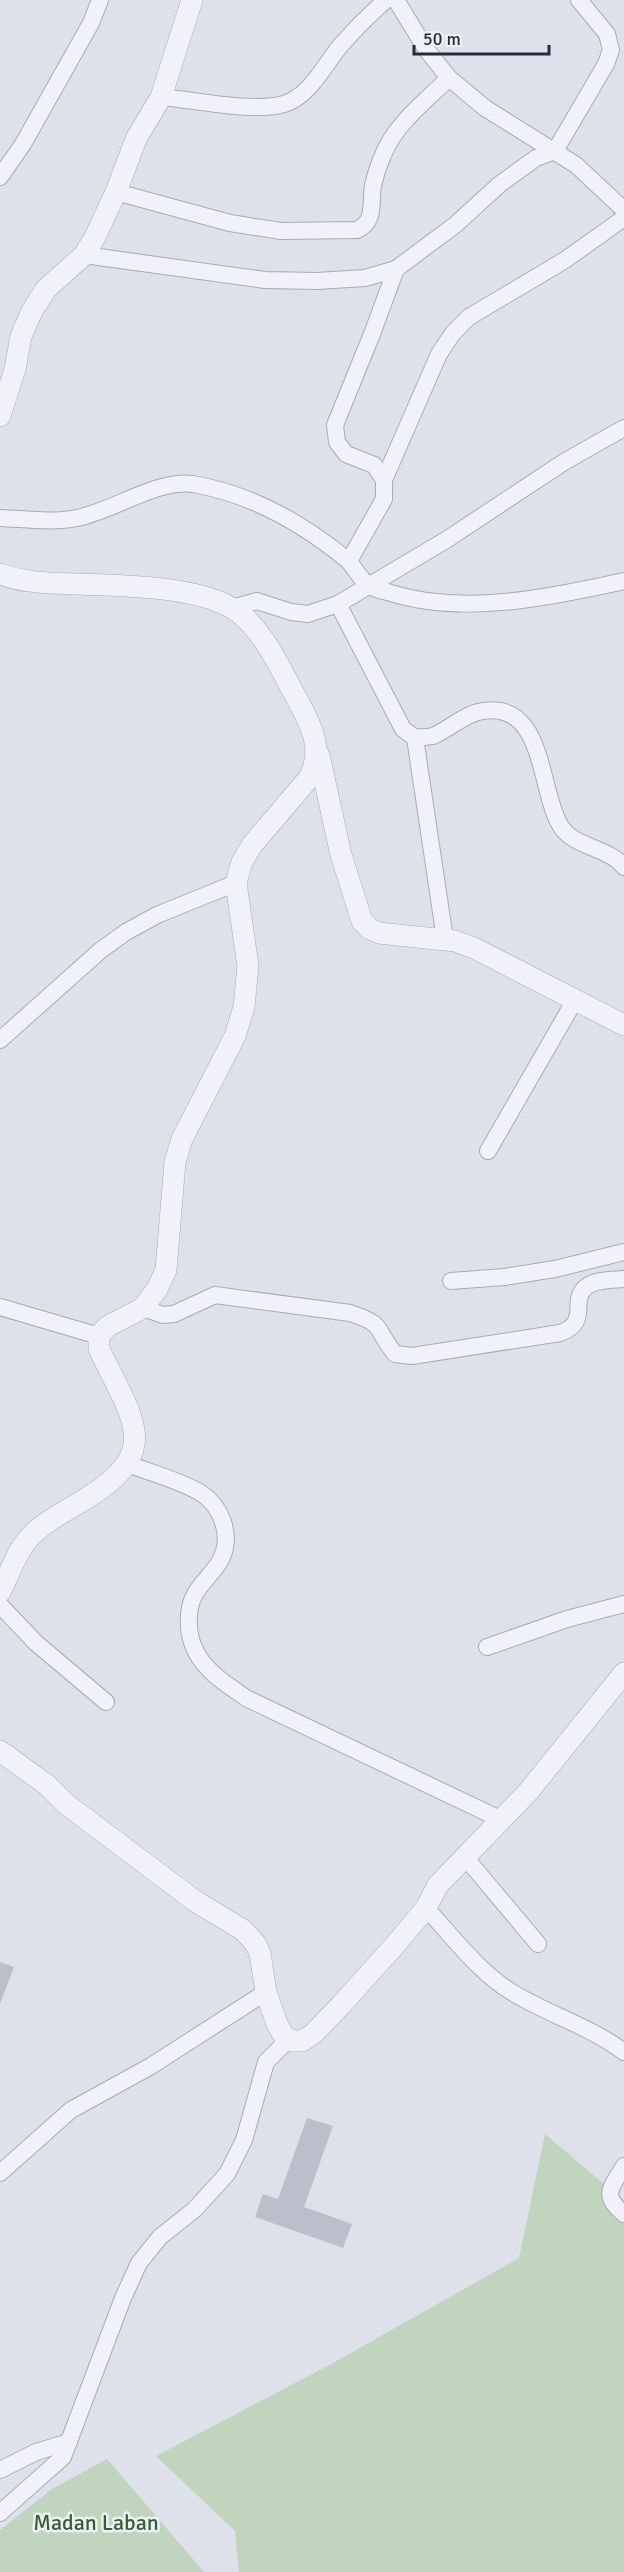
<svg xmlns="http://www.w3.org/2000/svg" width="624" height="2572" viewBox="0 0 624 2572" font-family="Signika,sans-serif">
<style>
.green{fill:#c1d4be}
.building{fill:#bbbfcc}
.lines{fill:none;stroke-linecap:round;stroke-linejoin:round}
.minor-casing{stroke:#a6abb7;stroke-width:18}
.tertiary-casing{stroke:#a6abb7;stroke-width:22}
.minor{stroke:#f1f2f7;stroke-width:16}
.tertiary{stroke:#f1f2f7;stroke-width:21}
.labels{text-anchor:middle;stroke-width:5;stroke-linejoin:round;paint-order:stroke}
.park-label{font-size:22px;fill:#345f31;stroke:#edf0f6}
</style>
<rect width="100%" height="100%" fill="#dee1e9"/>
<g class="green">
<path d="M545 2134 624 2201V2572H239L235 2531 156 2456 333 2363 519 2258Z"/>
<path d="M107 2459 204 2572H0V2530L52 2489Z"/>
</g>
<g class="building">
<path d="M0 1962 14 1967 0 2004Z"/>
<path d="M307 2118 333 2126 304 2207 352 2224 343 2248 255 2217 263 2194 278 2199Z"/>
</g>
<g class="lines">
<g class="minor-casing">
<g id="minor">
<path d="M396 0 426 49 449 78 485 108 576 165 624 210"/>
<path d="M161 97C195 100 253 113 284 104 309 97 325 64 341 45 355 29 370 14 386 0"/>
<path d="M0 177 23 144 91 23 100 0"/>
<path d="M116 192 230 223 281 231 357 230C376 221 370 204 373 186 375 176 379 164 383 155 395 124 427 100 449 78"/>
<path d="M84 255 265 280 317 281 365 278 396 269"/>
<path d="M384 480 439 354 453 333 469 317 565 260 624 218"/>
<path d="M0 518C25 519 52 523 77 518 113 511 158 479 193 484 251 494 302 523 346 559 355 566 360 581 370 586 376 590 385 591 391 593 463 616 552 597 624 581"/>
<path d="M349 561 384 499V480L374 465 346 454 337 442 335 425 372 334 396 269 455 225 500 184 536 158 555 151 606 64 611 50 607 34 579 0"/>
<path d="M338 604 403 729 415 738C420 737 428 737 433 736 448 730 462 716 478 712 545 697 538 787 560 825 573 848 607 846 624 867"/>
<path d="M232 608 257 601 291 612 308 614 338 604 446 540 564 462 624 428"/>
<path d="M415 738 445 939"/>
<path d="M0 1040 101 950 126 932 157 915 236 883"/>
<path d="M488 1151 575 1000"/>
<path d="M451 1281 504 1277 555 1269 624 1252"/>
<path d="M0 1307 99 1336"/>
<path d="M143 1308 163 1315 174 1314 215 1295 350 1313C387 1325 374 1329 395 1354L412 1356 560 1333C591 1322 569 1301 586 1287 595 1279 613 1280 624 1279"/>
<path d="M128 1464C151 1473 179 1480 201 1493 221 1506 232 1534 222 1557 216 1571 202 1581 195 1594 186 1610 187 1635 196 1652 206 1672 228 1685 246 1698L502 1820"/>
<path d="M0 1605 36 1643 106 1702"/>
<path d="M487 1647 567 1619 624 1604"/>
<path d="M465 1857 538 1944"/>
<path d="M426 1908C453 1937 480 1974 515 1994 550 2015 591 2027 624 2052"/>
<path d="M624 2166C611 2188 601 2195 624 2214"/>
<path d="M0 2173 71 2110 151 2066 266 1992"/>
<path d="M0 2470 36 2452 69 2442"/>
<path d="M0 2513 63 2457 123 2298 139 2263 160 2237 194 2210 227 2174 244 2140 266 2062 289 2039"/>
</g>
</g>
<g class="tertiary-casing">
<g id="tertiary">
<path d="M0 416 15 369 21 336 32 311 46 289 84 255 94 239 116 192 136 139 161 97 192 0"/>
<path d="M0 574C25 583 50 583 76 584 122 586 210 585 244 617 267 638 281 670 296 697 310 723 325 749 309 778L252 845 242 862 236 883 248 966 244 1007 235 1036 182 1139 175 1162 166 1270 157 1289 143 1308 108 1326 99 1336V1349C135 1424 165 1453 77 1504 59 1515 37 1526 25 1543 14 1557 9 1576 0 1592"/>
<path d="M319 755 341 855 362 921 370 929 379 933 455 941 474 948 624 1025"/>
<path d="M0 1751 47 1785 66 1804 195 1901 243 1930 255 1943 260 1953 266 1992 277 2024 284 2036 292 2041H302L313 2034 341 2005 395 1945 426 1908 438 1885 528 1792 624 1673"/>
</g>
</g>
<use href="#minor" class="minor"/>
<use href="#tertiary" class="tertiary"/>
</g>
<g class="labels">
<g class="park-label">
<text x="96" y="2530">Madan Laban</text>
</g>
</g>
<path d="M414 45v9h135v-9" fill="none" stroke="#252c41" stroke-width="3"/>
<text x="423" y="45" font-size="18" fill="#252c41" stroke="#edf0f6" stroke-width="4.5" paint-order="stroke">50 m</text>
</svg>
